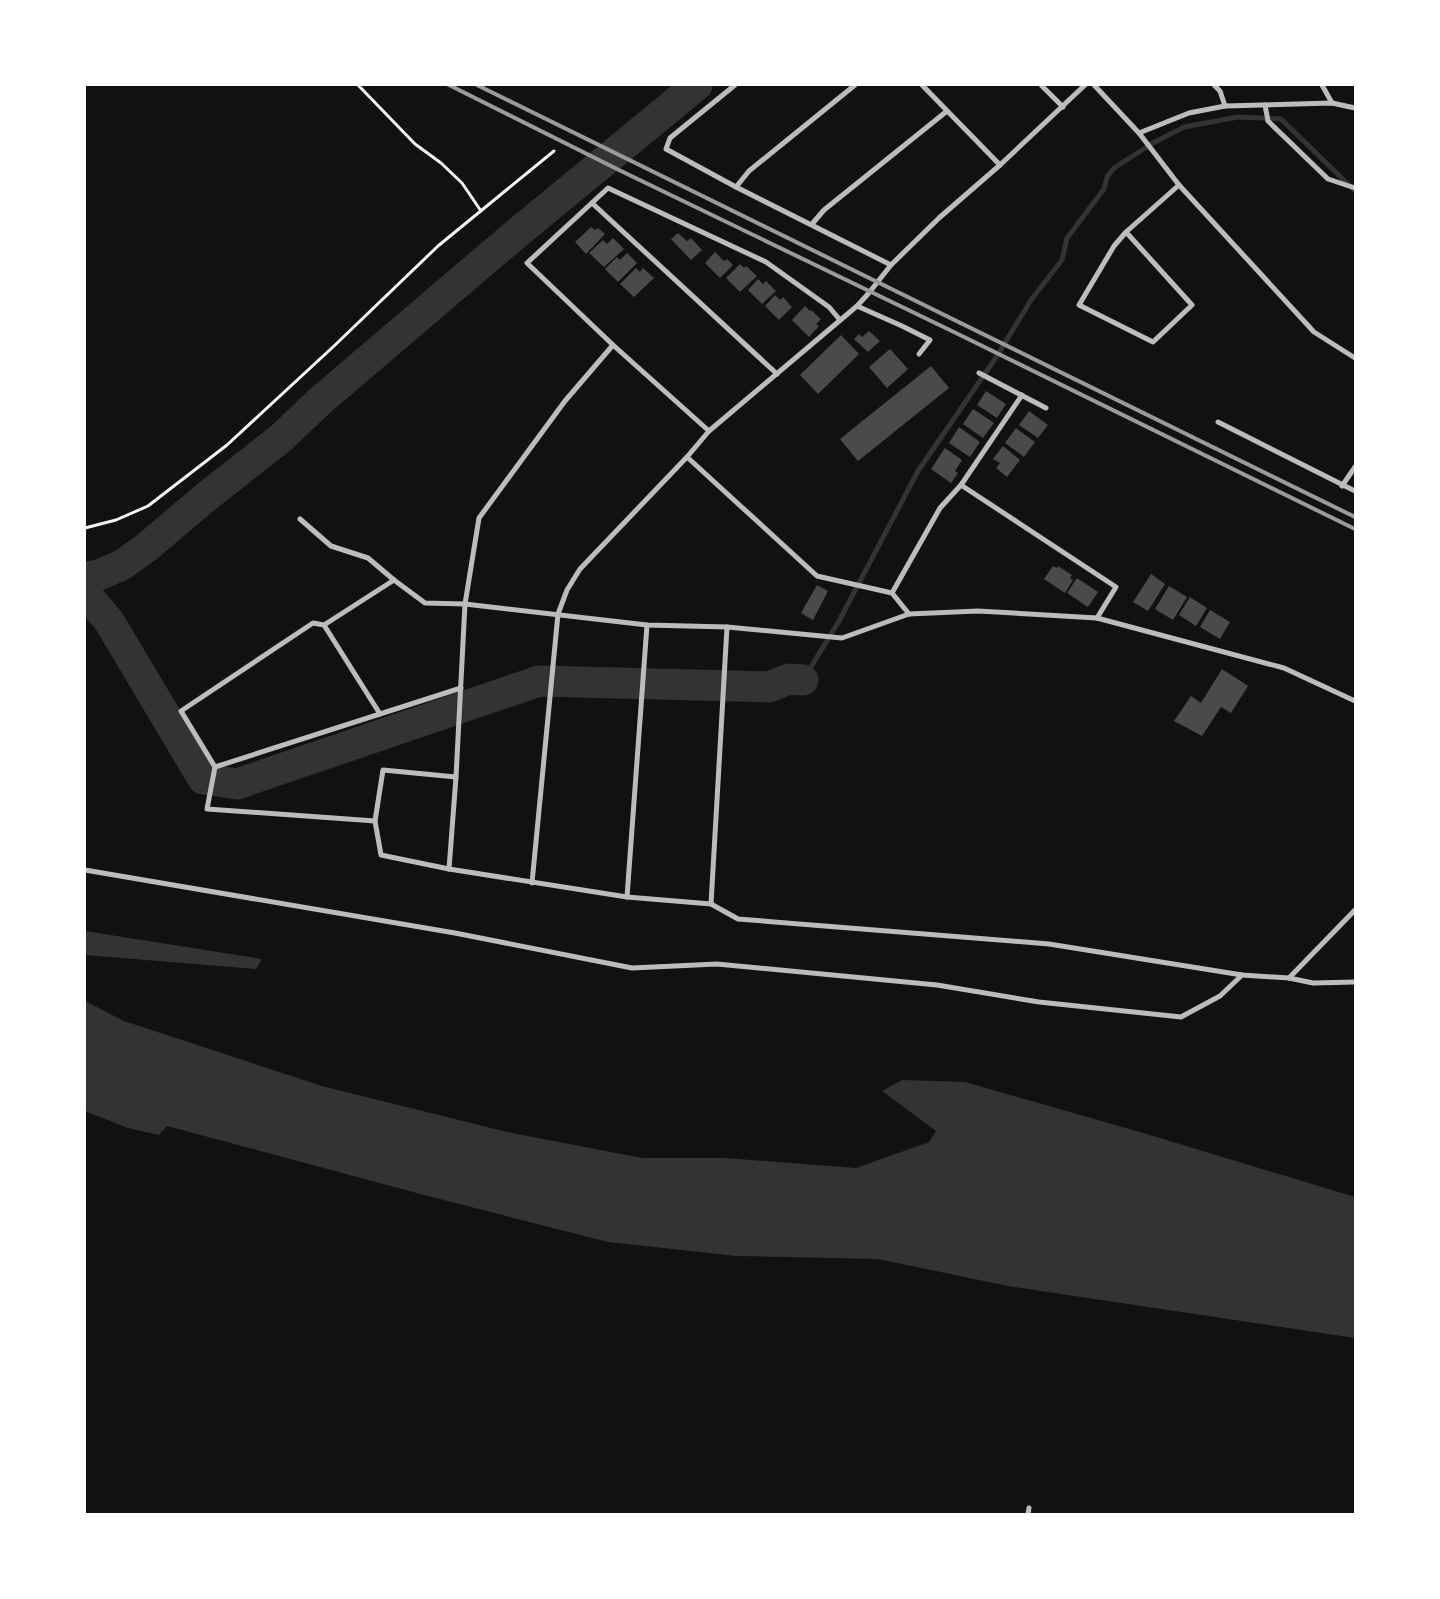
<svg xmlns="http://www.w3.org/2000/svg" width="1440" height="1599" viewBox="0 0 1440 1599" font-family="Montserrat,sans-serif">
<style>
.water{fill:#333}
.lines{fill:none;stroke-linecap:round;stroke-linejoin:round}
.stream{stroke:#333;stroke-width:5}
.river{stroke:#333;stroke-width:31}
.building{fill:#4a4a4a}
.path{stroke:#f5f5f5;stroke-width:3}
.minor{stroke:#bcbcbc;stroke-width:5}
.rail{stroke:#9a9a9a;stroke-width:4}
</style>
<rect width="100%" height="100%" fill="#111"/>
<g class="water">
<path d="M85 931 262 959 256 969 85 955Z"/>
<path d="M85 1001 124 1021 322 1086 507 1132 642 1158H725L856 1168 929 1142 936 1131 882 1091 902 1080 965 1082 1150 1135 1355 1197V1338L1008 1286 878 1259 736 1256 608 1242 428 1196 167 1126 159 1135 128 1128 85 1111Z"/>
</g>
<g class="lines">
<path class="stream" d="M803 680 839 621 918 471 997 356 1031 300 1062 260 1067 238 1104 189 1107 177 1114 168 1153 143 1184 127 1238 117 1281 119 1355 191"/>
<g class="river">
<path d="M85 577 99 575 122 565 147 547 206 497 281 438 320 401 510 239 697 85"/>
<path d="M85 593 109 621 203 779 237 784 539 681 769 687 789 679 803 680"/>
</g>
</g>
<g class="building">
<path d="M591 227 595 230 598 228 605 234 586 254 575 242Z"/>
<path d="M678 233 687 241 691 238 702 250 691 260 671 239Z"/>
<path d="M613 238 624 249 604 267 589 253 603 240 607 244Z"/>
<path d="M715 252 724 261 727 259 733 265 720 278 705 263Z"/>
<path d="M627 253 637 263 618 282 605 269 617 257 620 260Z"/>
<path d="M740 264 744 268 746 266 757 276 740 292 726 278Z"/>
<path d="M636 268 640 272 643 268 654 278 634 297 620 284Z"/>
<path d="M758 279 763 284 766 281 776 291 762 304 748 290Z"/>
<path d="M775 295 780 300 783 297 792 307 779 320 765 306Z"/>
<path d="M805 306 810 311 811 310 821 319 816 324 819 326 809 337 792 320Z"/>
<path d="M869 331 880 341 868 352 854 339 859 334 862 337Z"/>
<path d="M841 335 859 354 818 394 800 375Z"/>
<path d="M890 349 908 369 887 388 869 367Z"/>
<path d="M931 366 949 388 858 461 840 439Z"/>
<path d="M986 391 1006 404 997 418 977 405Z"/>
<path d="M973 409 994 423 983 438 963 424Z"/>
<path d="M1029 411 1048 425 1038 438 1019 425Z"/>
<path d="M959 427 980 442 970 457 949 443Z"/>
<path d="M1016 428 1035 442 1024 457 1005 443Z"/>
<path d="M1003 446 1020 460 1007 477 996 468 1000 463 993 459Z"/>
<path d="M945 448 962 460 955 471 958 473 951 483 931 469Z"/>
<path d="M1053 566 1057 568 1058 566 1072 575 1070 578 1073 580 1065 593 1044 579Z"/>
<path d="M1151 574 1165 584 1148 611 1133 602Z"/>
<path d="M1077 578 1098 592 1088 607 1067 593Z"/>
<path d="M817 585 828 591 813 620 801 613Z"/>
<path d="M1169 586 1187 597 1173 620 1155 609Z"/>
<path d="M1190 597 1207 608 1196 626 1179 615Z"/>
<path d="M1210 610 1230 622 1220 639 1200 627Z"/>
<path d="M1222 669 1248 686 1231 713 1221 707 1202 736 1174 721 1191 696 1201 703Z"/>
</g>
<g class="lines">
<g class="path">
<path d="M358 85 415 144 441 163 462 183 481 211"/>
<path d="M85 528 116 520 148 506 227 445 334 346 438 246 554 151"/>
</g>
<g class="minor">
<path d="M735 85 670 138 666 149 736 187 891 265"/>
<path d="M922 85 1000 165"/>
<path d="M1041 85 1063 107"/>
<path d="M1094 85 1139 133 1179 185 1314 332 1355 358"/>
<path d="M1214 85 1220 91 1225 106"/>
<path d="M1322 85 1332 103"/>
<path d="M1265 105 1268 121 1328 179 1355 188"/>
<path d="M1139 133 1189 113 1225 106 1332 103 1355 108"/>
<path d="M736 187 749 171 855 85"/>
<path d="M592 203 777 374"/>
<path d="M812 224 824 210 947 111"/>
<path d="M1126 232 1192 305 1153 342 1079 305 1114 246 1126 232 1179 185"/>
<path d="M857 306 902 326 930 340 919 354"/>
<path d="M613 345 565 401 479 518 465 604 456 777 449 869 627 897 711 904 738 919 1049 944 1242 975 1289 978 1313 983 1355 982"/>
<path d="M979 373 1046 408"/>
<path d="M1218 422 1355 491"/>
<path d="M709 431 613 345 527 263 608 188 766 262 829 307 840 320"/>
<path d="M687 457 817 576 892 593 909 614"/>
<path d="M961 485 1116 587 1097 618"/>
<path d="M1342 486 1355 467"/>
<path d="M300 519 331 546 368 558 394 580 425 603 465 604 647 625 727 627 842 638 909 614 978 611 1097 618 1284 668 1355 701"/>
<path d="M892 593 940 508 961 485 1022 395"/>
<path d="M324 625 394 580"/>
<path d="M215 767 461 688"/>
<path d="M375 821 207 809 215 767 181 711 313 623 324 625 380 714"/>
<path d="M449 869 381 855 375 821 383 770 456 777"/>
<path d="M85 870 455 933 632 968 717 964 937 985 1039 1002 1181 1017 1220 996 1242 975"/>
<path d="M532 883 558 614 567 590 580 569 687 457 709 431 857 306 868 294 891 265 939 218 1000 165 1085 85"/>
<path d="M627 897 647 625"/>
<path d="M711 904 727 627"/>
<path d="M1289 978 1355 910"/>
<path d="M1028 1514 1029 1508"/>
</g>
<g class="rail">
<path d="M449 85 619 170 958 334 1355 529"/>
<path d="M477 85 1355 517"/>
</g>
</g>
<rect width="1440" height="1599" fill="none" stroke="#ffffff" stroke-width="172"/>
</svg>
